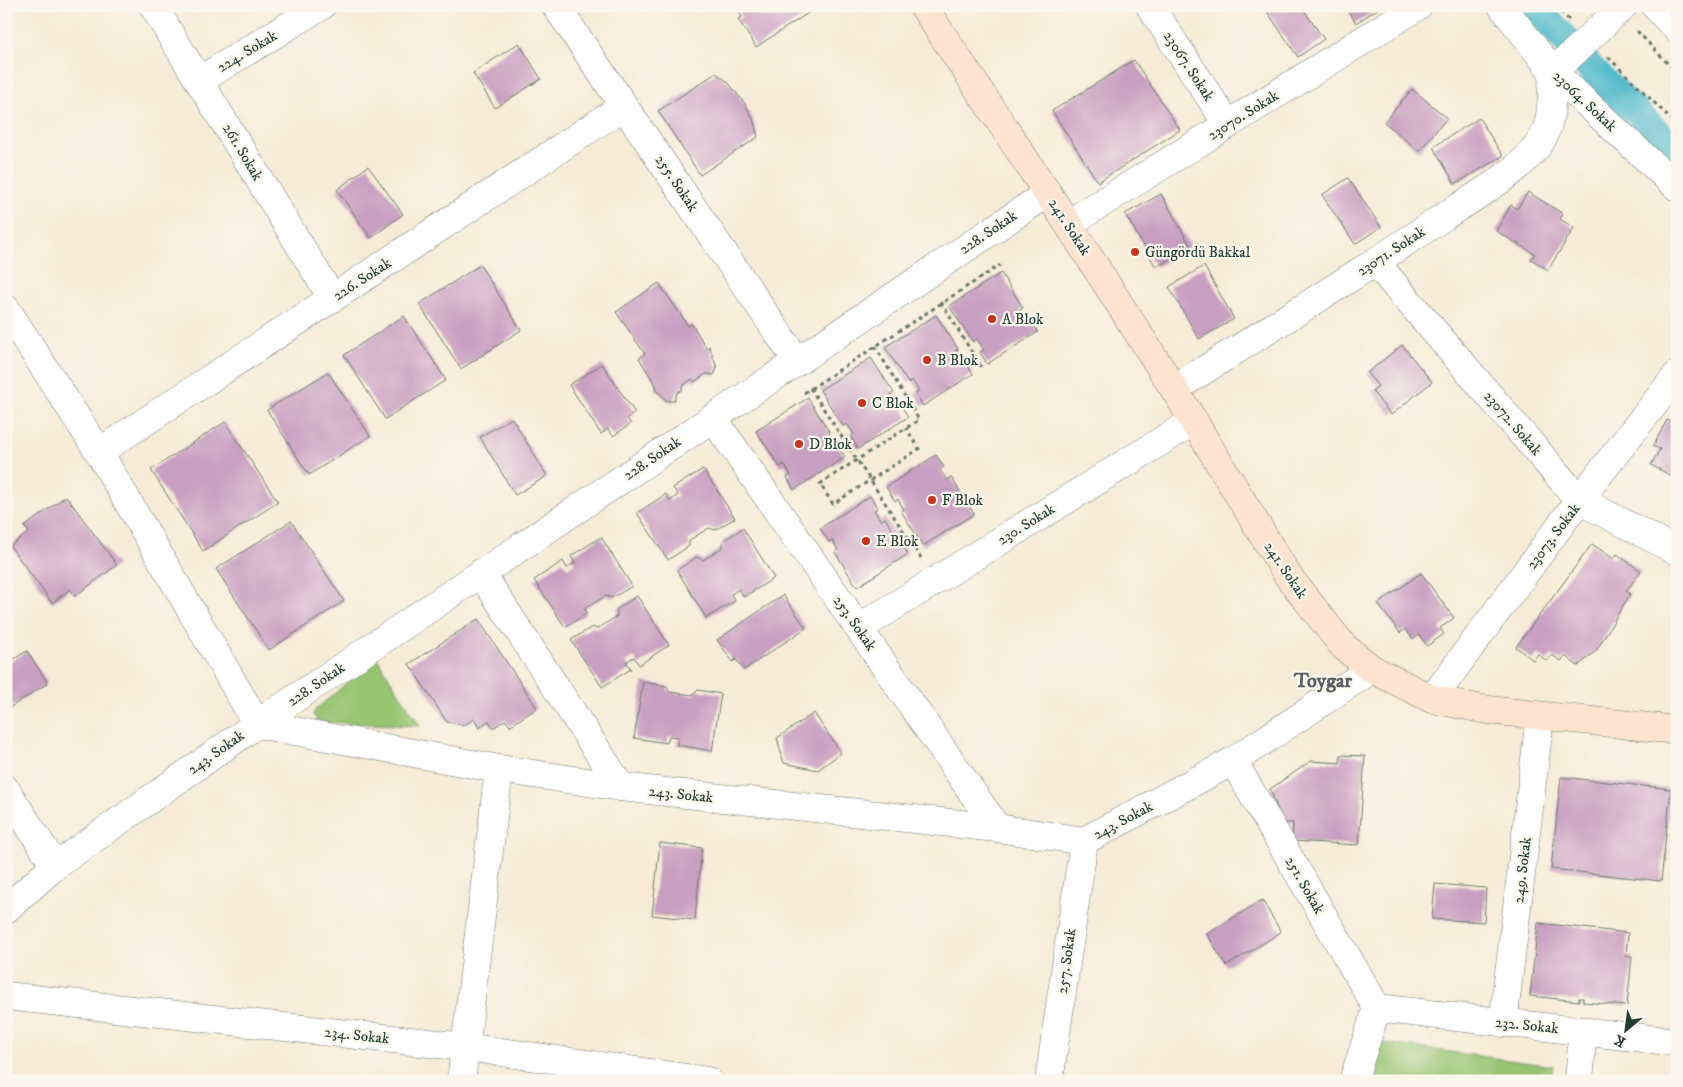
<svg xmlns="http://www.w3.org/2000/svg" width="1683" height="1087" viewBox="0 0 1683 1087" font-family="'IM FELL DW Pica',serif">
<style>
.green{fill:#97c471;stroke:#5b8052}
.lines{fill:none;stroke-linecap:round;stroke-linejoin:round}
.canal{stroke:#4fbacb;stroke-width:29}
.building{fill:#c79fc1}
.minor-casing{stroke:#6b7a6d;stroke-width:29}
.secondary-casing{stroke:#6b7a6d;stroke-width:29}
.path{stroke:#6b7a6d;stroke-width:3;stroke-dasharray:4 4;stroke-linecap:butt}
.minor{stroke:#fff;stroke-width:28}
.secondary{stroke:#fde4d1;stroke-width:28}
.poi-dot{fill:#c8321e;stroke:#fbf7ec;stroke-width:2}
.labels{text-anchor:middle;stroke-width:4.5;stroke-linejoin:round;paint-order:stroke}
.street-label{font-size:15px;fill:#1f3d34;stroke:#fbf7ec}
.poi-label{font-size:15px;fill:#1f3d34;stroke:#fbf7ec;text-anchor:start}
.district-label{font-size:20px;font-weight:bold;fill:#5a5f65;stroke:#fbf7ec}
</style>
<rect width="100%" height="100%" fill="#fbf7ec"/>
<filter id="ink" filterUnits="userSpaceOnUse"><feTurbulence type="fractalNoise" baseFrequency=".02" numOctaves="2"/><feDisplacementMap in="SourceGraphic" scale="10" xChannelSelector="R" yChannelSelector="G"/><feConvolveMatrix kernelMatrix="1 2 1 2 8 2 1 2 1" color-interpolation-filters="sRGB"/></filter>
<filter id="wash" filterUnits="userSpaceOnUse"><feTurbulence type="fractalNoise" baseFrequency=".0096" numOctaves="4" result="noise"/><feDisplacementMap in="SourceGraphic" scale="20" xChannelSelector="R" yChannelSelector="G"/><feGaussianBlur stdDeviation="1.12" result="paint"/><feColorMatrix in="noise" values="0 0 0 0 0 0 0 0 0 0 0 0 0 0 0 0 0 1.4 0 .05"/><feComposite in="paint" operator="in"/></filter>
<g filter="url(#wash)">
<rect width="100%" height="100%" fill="#f7ebd7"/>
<g class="green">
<path d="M377 658 420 726 322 722 315 718 313 714 316 709Z"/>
<path d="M1376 1042 1553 1066 1551 1081H1371Z"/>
</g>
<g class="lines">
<path class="canal" d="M1535 6 1594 72 1677 152"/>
</g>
<g id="blocks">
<g class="building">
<path d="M735 6H819L756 47 738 19 742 17Z"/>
<path d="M1301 6 1324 39 1298 57 1264 7Z"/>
<path d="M1345 6H1382L1356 23Z"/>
<path d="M519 43 541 79 495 108 473 73Z"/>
<path d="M1134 60 1180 130 1098 182 1052 111Z"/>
<path d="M716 73 728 82 745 104 753 119 758 137 700 175 658 111Z"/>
<path d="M1412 89 1447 118 1419 151 1384 122Z"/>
<path d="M1479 118 1503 156 1455 184 1433 147Z"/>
<path d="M368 166 403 214 371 238 337 190Z"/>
<path d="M1348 178 1381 227 1355 244 1322 195Z"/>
<path d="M1528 192 1563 214 1560 219 1574 228 1548 270 1531 259 1535 254 1496 231 1511 205 1517 209Z"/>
<path d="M1161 194 1191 247 1156 267 1125 214Z"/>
<path d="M480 265 521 330 461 369 419 304Z"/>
<path d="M1204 266 1234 319 1199 339 1169 287Z"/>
<path d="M1001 273 1023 308 1020 310 1026 320 1029 318 1038 332 987 364 980 352 984 350 977 339 973 342 949 306Z"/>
<path d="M659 283 688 326 692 324 707 349 709 346 717 368 714 375 706 374 694 382 692 379 681 387 683 389 677 393 674 401H667L654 388 657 387 639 358 645 354 616 312Z"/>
<path d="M936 315 958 349 955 351 961 361 964 360 973 374 923 406 915 394 919 391 912 380 908 383 885 347Z"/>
<path d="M404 316 446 380 385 419 344 355Z"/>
<path d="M1402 345 1432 382 1391 415 1372 391 1378 386 1367 373Z"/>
<path d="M871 358 894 393 890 395 897 404 900 403 908 417 858 449 851 437 854 434 847 424 843 426 820 390Z"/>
<path d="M602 364 635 413 627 418 631 424 613 436 608 429 601 434 569 385Z"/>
<path d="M328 372 370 436 309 475 267 410Z"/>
<path d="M808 398 830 433 827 435 833 445 836 444 845 457 794 490 787 477 791 475 784 464 780 467 756 431Z"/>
<path d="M512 418 547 476 515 495 480 437Z"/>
<path d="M1667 420 1677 425V479L1651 465 1660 449 1653 446Z"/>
<path d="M225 422 278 502 203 551 151 470Z"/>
<path d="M936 455 944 467 940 470 947 480 951 477 974 514 923 546 901 511 904 510 898 499 895 501 886 487Z"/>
<path d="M703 469 735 518 715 530 709 528 689 540V546L668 560 637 513 666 494 670 501 678 495 673 488Z"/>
<path d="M66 496 117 565 75 596 70 589 52 603 10 546 29 532 24 527Z"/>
<path d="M870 496 878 508 874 510 881 521 885 518 908 554 857 587 835 552 838 550 832 540 829 542 820 528Z"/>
<path d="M291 521 344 601 269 650 216 569Z"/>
<path d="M743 528 774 578 744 597 739 589 731 594 735 601 706 618 677 570 697 557 703 560 723 547V541Z"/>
<path d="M601 537 632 586 612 598 606 596 585 608 586 614 565 627 534 580 563 561 567 568 575 563 571 556Z"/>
<path d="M1592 544 1614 559 1617 554 1641 571 1626 591 1630 594 1596 651 1578 666 1565 656 1561 661 1552 655 1547 661 1538 654 1533 660 1516 647Z"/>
<path d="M1421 573 1454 618 1440 628 1444 634 1427 646 1419 635 1413 639 1405 629 1400 633 1378 604Z"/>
<path d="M783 595 806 628 744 670 736 659 733 662 717 640Z"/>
<path d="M637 596 669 645 639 665 634 657 626 662 631 669 602 687 571 640 592 627 597 629 617 616V609Z"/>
<path d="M478 619 537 708 510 726 505 720 493 728 489 721 479 728 474 719 464 725 447 722 409 664Z"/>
<path d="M27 651 48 683 6 710V664Z"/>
<path d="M643 682 667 686 669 692 693 695 698 690 721 694 712 751 677 745 678 737 669 736 667 743 634 738Z"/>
<path d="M814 713 841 753 818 770 784 763 777 738Z"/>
<path d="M1341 755 1365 756 1359 845 1292 841 1293 823H1283L1270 789 1311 761 1340 763Z"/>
<path d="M1561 777 1671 789 1661 881 1551 869Z"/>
<path d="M660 843 702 848 695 920 652 915Z"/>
<path d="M1435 884 1486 888 1484 922 1432 919Z"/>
<path d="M1262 900 1281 932 1226 966 1207 934Z"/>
<path d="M1538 923 1628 933 1626 956H1632L1627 1006 1583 1002V998H1579V1001L1530 996Z"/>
</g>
</g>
</g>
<g filter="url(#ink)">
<use href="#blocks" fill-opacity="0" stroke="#6b7a6d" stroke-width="1"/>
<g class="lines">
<g class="minor-casing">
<g id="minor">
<path d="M153 6 332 298"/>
<path d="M556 6 797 361"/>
<path d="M1150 6 1228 125"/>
<path d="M1502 6 1553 72 1677 187"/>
<path d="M1655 6 1677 29"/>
<path d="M200 80 321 6"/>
<path d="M1068 224 1418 6"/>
<path d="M1375 262 1579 500 1677 551"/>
<path d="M6 309 99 452 257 724"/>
<path d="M1174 389C1263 333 1354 277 1442 218 1473 197 1512 177 1536 148 1554 127 1551 98 1553 72L1623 6"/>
<path d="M713 418 997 828"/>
<path d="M99 452 624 106"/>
<path d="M481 573 621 787"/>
<path d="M859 628 1194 421"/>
<path d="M1432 699 1579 500 1677 375"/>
<path d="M257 724 499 769 621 787 997 828 1084 841 1233 761 1372 669"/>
<path d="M1233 761 1377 1008"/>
<path d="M6 790 55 866"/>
<path d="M6 909 55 866 257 724 1048 193"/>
<path d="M6 996 465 1047 708 1081"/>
<path d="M1377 1008 1677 1042"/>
<path d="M1503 1023 1540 717"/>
<path d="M461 1081 499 769"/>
<path d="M1049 1081 1084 841"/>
<path d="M1353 1081 1377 1008"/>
<path d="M1579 1081 1583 1031"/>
</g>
</g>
<g class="secondary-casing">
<path id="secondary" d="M923 6 1068 224 1174 389 1288 576 1344 647 1372 669 1432 699 1488 710 1677 730"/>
</g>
<g class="path">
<path d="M1555 6 1569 20"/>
<path d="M1637 31 1677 73"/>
<path d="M1608 57 1677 125"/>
<path d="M941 302 981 367"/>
<path d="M875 346 919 420 906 428 820 484 833 504 919 449 906 428"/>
<path d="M810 388 921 558"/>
<path d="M804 393 1000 265"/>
</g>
<use href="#minor" class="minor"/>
<use href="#secondary" class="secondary"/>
</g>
</g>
<g class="poi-dot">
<circle cx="1135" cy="252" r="5"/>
<circle cx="992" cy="319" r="5"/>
<circle cx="927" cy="360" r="5"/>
<circle cx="862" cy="403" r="5"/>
<circle cx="799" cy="444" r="5"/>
<circle cx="932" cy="500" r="5"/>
<circle cx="866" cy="541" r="5"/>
</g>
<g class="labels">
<g class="street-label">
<text transform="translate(247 51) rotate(-31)" y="5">224. Sokak</text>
<text transform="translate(1189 66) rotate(57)" y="5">23067. Sokak</text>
<text transform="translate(1585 101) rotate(43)" y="5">23064. Sokak</text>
<text transform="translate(1243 115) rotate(-32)" y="5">23070. Sokak</text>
<text transform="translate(243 152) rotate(59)" y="5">261. Sokak</text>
<text transform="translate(677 183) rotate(56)" y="5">255. Sokak</text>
<text transform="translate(1070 227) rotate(57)" y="5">241. Sokak</text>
<text transform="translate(988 232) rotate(-34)" y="5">228. Sokak</text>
<text transform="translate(1391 251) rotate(-33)" y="5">23071. Sokak</text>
<text transform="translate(362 279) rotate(-33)" y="5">226. Sokak</text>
<text transform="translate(1513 423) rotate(49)" y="5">23072. Sokak</text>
<text transform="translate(652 458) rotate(-34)" y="5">228. Sokak</text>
<text transform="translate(1026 524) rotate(-32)" y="5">230. Sokak</text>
<text transform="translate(1553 536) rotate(-53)" y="5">23073. Sokak</text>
<text transform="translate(1286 570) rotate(56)" y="5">241. Sokak</text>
<text transform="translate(855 623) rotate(55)" y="5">253. Sokak</text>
<text transform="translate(316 684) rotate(-34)" y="5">228. Sokak</text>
<text transform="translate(216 752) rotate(-35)" y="5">243. Sokak</text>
<text transform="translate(681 794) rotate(6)" y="5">243. Sokak</text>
<text transform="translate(1123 820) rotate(-28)" y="5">243. Sokak</text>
<text transform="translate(1522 870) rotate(-83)" y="5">249. Sokak</text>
<text transform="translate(1305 885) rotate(60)" y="5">251. Sokak</text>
<text transform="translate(1066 961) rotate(-82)" y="5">257. Sokak</text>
<text transform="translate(1527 1025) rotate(6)" y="5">232. Sokak</text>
<text transform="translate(357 1035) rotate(6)" y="5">234. Sokak</text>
</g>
<g class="poi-label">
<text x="1145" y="257">Güngördü Bakkal</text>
<text x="1002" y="324">A Blok</text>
<text x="937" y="365">B Blok</text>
<text x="872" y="408">C Blok</text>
<text x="809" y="449">D Blok</text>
<text x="942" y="505">F Blok</text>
<text x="876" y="546">E Blok</text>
</g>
<g class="district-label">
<text x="1323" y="687">Toygar</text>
</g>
</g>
<rect width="1683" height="1087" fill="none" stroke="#fbf7ec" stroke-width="25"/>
<g transform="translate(1626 1030) rotate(209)" stroke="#fbf7ec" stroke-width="4" paint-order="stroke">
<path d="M0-4L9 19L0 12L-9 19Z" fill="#1f3d34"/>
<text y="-8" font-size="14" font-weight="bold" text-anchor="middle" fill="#1f3d34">K</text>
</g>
</svg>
